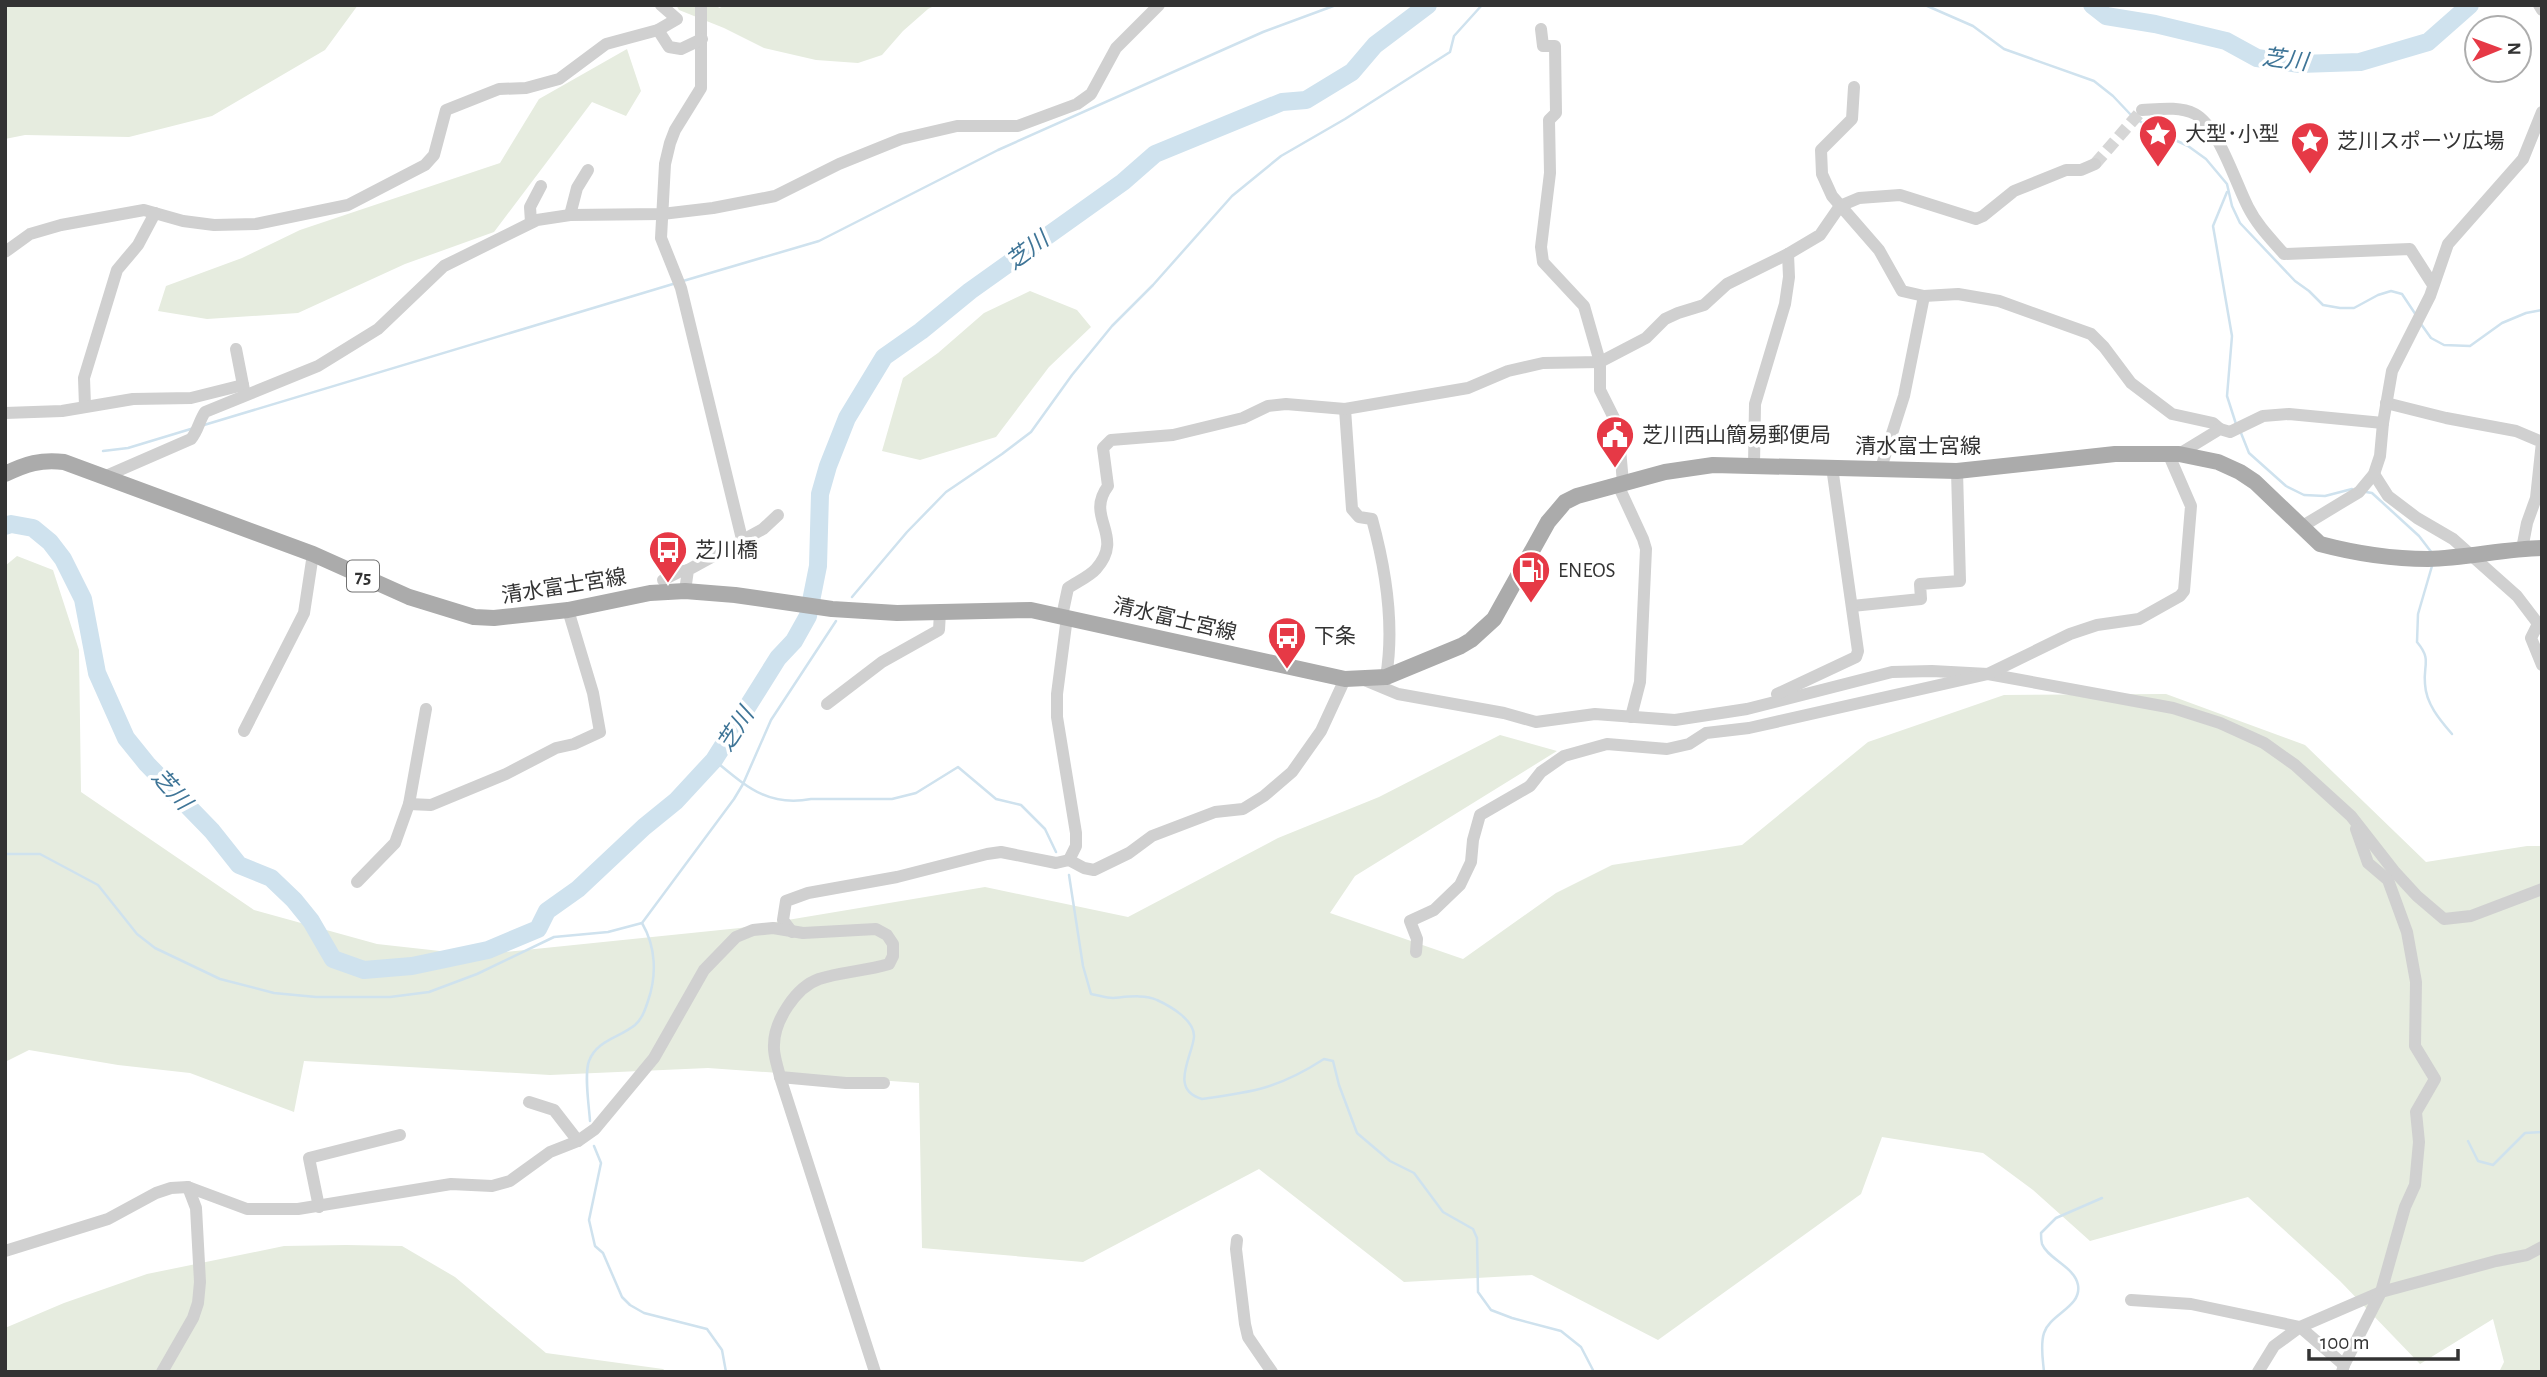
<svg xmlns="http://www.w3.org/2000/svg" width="2547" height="1377" viewBox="0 0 2547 1377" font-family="'Alegreya Sans','Noto Sans JP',sans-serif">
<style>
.green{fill:#e6ecdf}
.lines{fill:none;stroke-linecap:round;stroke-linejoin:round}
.stream{stroke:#cfe2ee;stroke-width:2.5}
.river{stroke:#cfe2ee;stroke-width:18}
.minor-tunnel{stroke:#d6d6d6;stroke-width:12;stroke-dasharray:12 6;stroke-linecap:butt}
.minor{stroke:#d0d0d0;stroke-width:12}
.major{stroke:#ababab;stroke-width:16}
.labels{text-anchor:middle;stroke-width:7;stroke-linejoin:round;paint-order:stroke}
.shield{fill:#fff;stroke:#707070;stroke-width:2}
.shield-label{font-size:19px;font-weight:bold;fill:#333}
.poi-label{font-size:21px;fill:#333;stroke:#fff;text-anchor:start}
.street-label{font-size:21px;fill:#333;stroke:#fff}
.water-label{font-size:23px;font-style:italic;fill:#3f7597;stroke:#fff}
</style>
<rect width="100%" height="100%" fill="#fff"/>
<g class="green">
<path d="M5 5H358L325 50 212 116 129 137 25 135 5 139Z"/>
<path d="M676 5H717L719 8 727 5H936L928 9 903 31 882 55 858 63 816 60 764 48 724 28 679 10Z"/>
<path d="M627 49 641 91 626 116 592 102 494 232 405 264 298 313 207 319 158 311 166 286 242 258 300 230 500 163 539 99Z"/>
<path d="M1030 291 1077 310 1091 327 1049 367 996 437 920 460 882 451 903 378 938 353 984 313Z"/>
<path d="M17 556 53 570 79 650 81 792 254 910 377 944 476 955 740 928 985 887 1128 917 1278 838 1379 797 1500 735 1557 751 1355 876 1330 913 1463 959 1556 893 1612 865 1742 845 1868 742 2004 695 2166 694 2305 745 2426 862 2527 846H2542V1372H2499L2504 1362 2493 1319 2420 1364 2340 1281 2248 1197 2090 1241 2033 1190 1983 1153 1882 1137 1861 1194 1658 1340 1532 1275 1404 1282 1259 1169 1083 1262 922 1248 919 1083 708 1068 550 1075 304 1061 294 1112 190 1073 118 1065 29 1050 5 1062V566Z"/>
<path d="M346 1245 402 1246 455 1277 546 1353 663 1369 667 1372H5V1328L64 1303 147 1274 284 1246Z"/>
</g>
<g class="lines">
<g class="stream">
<path d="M1925 5 1973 26 2004 49 2094 81 2113 96 2131 115 2151 129 2188 146 2206 159 2227 184 2232 206 2240 223 2295 281 2309 291 2323 305 2340 308H2354L2378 295 2391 291 2402 294 2416 315"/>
<path d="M2227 192 2213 226 2232 336 2227 396 2236 424"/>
<path d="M683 281 819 241 998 150 1263 32 1336 5"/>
<path d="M2421 324 2431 338 2444 345 2470 346 2502 323 2526 313 2542 310"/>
<path d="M204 425 673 284"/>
<path d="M2241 433 2249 453 2286 486 2304 495 2325 496 2352 489"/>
<path d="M103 451 128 448 194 428"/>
<path d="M2366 492 2372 493 2419 536 2432 553"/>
<path d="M2432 566 2418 614 2417 642C2432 660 2423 664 2425 684 2426 704 2440 720 2452 734"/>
<path d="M852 597 907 532 946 492 1002 454 1031 432 1072 375 1112 326 1153 285 1232 196 1281 156 1345 119 1450 52 1454 36 1482 5"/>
<path d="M714 760C746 786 767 807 811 799H892L916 793 958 767 996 799 1021 805 1045 829 1056 852"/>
<path d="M5 854H40L98 885 137 934 155 948 220 979 274 993 316 997H390L429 992 477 974 554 937 608 932 642 923 734 799 743 784 771 720 836 621"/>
<path d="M1069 875 1083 966 1091 994C1098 995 1106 998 1113 998 1126 997 1145 994 1157 1000 1170 1006 1195 1020 1194 1037 1192 1057 1169 1090 1202 1099 1254 1092 1279 1088 1324 1059L1333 1061 1339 1085 1357 1133 1390 1161 1414 1173 1443 1212 1473 1229 1477 1238 1478 1292 1491 1310 1512 1318 1561 1331 1581 1347 1594 1372"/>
<path d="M590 1121C589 1106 584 1074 589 1061 597 1040 619 1038 635 1025 642 1019 645 1010 648 1001 657 975 656 947 642 923"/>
<path d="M2468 1141 2478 1161 2493 1165 2525 1133 2542 1132"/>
<path d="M594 1146 601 1163 589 1220 595 1246 603 1253 622 1297 630 1305 644 1313 707 1329 722 1350 726 1372"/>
<path d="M2044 1372C2043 1360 2040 1345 2044 1333 2050 1314 2082 1307 2078 1285 2075 1267 2048 1259 2042 1244 2041 1240 2041 1236 2041 1233L2056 1218 2102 1198"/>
</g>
<g class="river">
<path d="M2092 5 2106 16 2155 24 2226 41 2257 58 2300 64 2360 62 2428 42 2470 5"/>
<path d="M5 526 11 524 33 528 50 542 63 559 83 599 97 673 126 738 147 764 212 831 239 865 271 878 294 900 311 921 333 959 364 970 412 966 488 950 538 929 547 911 578 889 644 827 676 801 714 760 778 658 794 641 808 616 818 566 820 494 828 466 847 418 884 357 921 331 970 291 1123 182 1155 154 1282 102 1306 100 1352 72 1375 45 1428 5"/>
</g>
<path class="minor-tunnel" d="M2095 164 2142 110"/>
<g class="minor">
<path d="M701 5V88L675 130 670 143 665 164 661 238 681 288 742 539"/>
<path d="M2539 5 2542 10"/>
<path d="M1541 29 1543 46H1555L1556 113 1549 120 1550 173 1541 247 1543 262 1584 306 1600 362V390L1618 426 1623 483"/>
<path d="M658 30 669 47 681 49 702 39"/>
<path d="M1854 87 1852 119 1821 150 1822 174 1832 196 1879 250 1902 291 1924 296 1958 294 1999 301 2091 334 2104 347 2131 383 2172 414 2213 423 2220 429"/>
<path d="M2142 110C2160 109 2179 106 2195 114 2218 126 2236 184 2248 207 2257 225 2271 239 2284 254L2410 249 2433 285"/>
<path d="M570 215 577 188 588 170"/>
<path d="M531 222 530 207 541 186"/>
<path d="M5 252 30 234 61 225 144 210 183 221 214 225 256 224 348 205 425 165 434 155 446 110 499 89 526 88 559 79 606 44 658 30 677 19 661 5"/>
<path d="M236 349 244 390"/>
<path d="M2386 403 2446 418 2516 431 2542 442 2536 498 2527 523 2522 549"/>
<path d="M85 406 84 378 117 270 138 245 155 213"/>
<path d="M1345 409 1352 509 1359 517 1372 519C1386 570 1395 624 1386 677"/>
<path d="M5 413 62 411 133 399 191 398 243 385"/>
<path d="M2179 454 2220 429 2230 432 2263 416 2289 414 2383 423"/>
<path d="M1754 465 1755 404 1785 304 1789 277 1788 254"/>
<path d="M1881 468 1904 396 1924 296"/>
<path d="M2374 474 2388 496 2417 518 2453 539 2517 596 2542 629"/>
<path d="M106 476 191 439C198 431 199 421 205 412L318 366 378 329 444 266 537 220 570 215 662 214 713 208 775 196 839 164 901 139 957 126H1018L1077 104 1091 94 1116 48 1159 5"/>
<path d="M1618 485 1643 539 1646 549 1640 682 1631 717"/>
<path d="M2301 527 2359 492 2374 474 2380 456 2383 423 2392 371 2430 296 2448 244 2523 159 2542 112"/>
<path d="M663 580 679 572 688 570"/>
<path d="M685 591 688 570 763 529 778 515"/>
<path d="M1852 606 1921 599 1920 584 1960 581 1957 471"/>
<path d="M1062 616 1068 588C1077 582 1090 576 1096 569 1126 535 1084 518 1108 486L1103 448 1111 440 1173 435 1243 418 1268 406 1286 404 1345 409 1468 388 1508 371 1543 363 1600 362 1646 338 1665 319 1678 313 1704 305 1727 284 1788 254 1820 235 1840 206 1859 198 1900 195 1976 219 1983 216 2014 191 2066 170H2081L2095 164"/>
<path d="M1067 617 1057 694V717L1076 833V846L1069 860"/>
<path d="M2538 624 2531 638 2542 665"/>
<path d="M1362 679 1398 694 1504 713 1536 722 1595 714 1675 720 1747 709 1892 672 1932 671 1988 674 2173 708 2220 723 2264 743 2295 765 2351 816 2394 871 2417 896 2444 919 2471 916 2542 889"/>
<path d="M1777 694 1856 657 1858 651 1832 467"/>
<path d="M827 704 882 662 939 630 940 612"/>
<path d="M244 731 304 613 313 554"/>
<path d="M409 804 431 805 506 774 556 748 574 744 600 732 593 693 568 610"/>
<path d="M357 882 395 843 409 804 426 709"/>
<path d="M792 932 783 920 786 901 808 893 897 877 987 854 1001 852 1056 863 1069 860 1084 868 1094 870 1129 853 1152 836 1215 812 1243 809 1264 796 1292 772 1321 731 1345 679"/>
<path d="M1416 952 1417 939 1410 921 1434 910 1460 885 1471 862 1473 840 1480 815 1530 786 1541 772 1564 756 1607 744 1667 749 1689 744 1706 733 1749 728 1988 674 2070 634 2097 625 2139 619 2180 596 2184 591 2191 506 2168 453"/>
<path d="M780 1077 846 1083H884"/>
<path d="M529 1102 554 1110 578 1141"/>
<path d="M319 1207 309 1158 400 1135"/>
<path d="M1237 1240 1236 1249 1245 1324 1248 1337 1272 1372"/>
<path d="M5 1251 108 1219 156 1193 171 1188 188 1187 247 1209H298L451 1184 492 1186 510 1181 550 1152 578 1141 595 1129 654 1058 704 970 736 937 753 930 773 928 803 933 876 929 887 935 893 944V956L889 964C866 971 841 972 819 979 796 987 774 1021 774 1045 773 1055 778 1067 780 1077L875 1372"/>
<path d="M2131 1300 2191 1304 2300 1327 2344 1365"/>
<path d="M162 1372 193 1318 198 1303 200 1282 196 1208 188 1187"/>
<path d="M2258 1372 2274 1346 2300 1327 2381 1292 2496 1261 2527 1255 2542 1247"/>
<path d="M2342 1372 2344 1365 2381 1292 2405 1207 2415 1185 2419 1142 2416 1112 2435 1079 2415 1046 2416 982 2407 932 2388 880 2368 863 2356 829"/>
</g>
<path class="major" d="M5 474C26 464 41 459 64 462L313 554 409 597 474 617 494 618 568 610 650 593 685 591 735 595 832 609 897 613 1031 610 1345 679 1386 677 1461 646 1471 640 1494 619 1548 522 1565 502 1577 496 1665 472 1713 465 1957 471 2115 454H2179L2218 462 2240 472 2255 482 2320 544C2354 553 2393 559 2428 559 2466 558 2504 549 2542 548"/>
</g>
<defs>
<g id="sight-pin" transform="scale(2.0125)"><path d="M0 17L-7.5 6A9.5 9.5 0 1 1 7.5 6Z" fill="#e63946" stroke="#fff"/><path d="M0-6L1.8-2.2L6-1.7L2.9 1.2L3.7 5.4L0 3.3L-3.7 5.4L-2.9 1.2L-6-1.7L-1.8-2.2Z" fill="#fff"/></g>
<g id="civic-pin" transform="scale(2.0125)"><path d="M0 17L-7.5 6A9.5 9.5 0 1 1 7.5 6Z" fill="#e63946" stroke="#fff"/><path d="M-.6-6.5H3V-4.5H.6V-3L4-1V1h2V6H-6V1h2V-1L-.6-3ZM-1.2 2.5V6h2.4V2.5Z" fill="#fff"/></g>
<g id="bus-pin" transform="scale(2.0125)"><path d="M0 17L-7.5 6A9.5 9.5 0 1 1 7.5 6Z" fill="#e63946" stroke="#fff"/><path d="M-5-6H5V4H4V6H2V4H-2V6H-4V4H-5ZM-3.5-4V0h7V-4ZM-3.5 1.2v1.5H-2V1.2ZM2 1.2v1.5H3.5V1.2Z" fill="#fff"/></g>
<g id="fuel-pin" transform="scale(2.0125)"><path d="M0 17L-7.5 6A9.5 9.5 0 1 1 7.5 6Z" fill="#e63946" stroke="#fff"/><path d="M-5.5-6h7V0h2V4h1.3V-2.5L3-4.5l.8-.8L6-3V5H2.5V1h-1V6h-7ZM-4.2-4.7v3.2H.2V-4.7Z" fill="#fff"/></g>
</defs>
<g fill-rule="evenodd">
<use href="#sight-pin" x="2158" y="134"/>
<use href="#sight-pin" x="2310" y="141"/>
<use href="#civic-pin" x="1615" y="435"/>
<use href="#bus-pin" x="668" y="550"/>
<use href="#fuel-pin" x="1531" y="570"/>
<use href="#bus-pin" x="1287" y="636"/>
</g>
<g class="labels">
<rect class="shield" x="347" y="560.5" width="32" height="31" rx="5"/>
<g class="shield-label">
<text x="363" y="583">75</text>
</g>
<g class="poi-label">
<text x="2185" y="141">大型･小型</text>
<text x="2337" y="148">芝川スポーツ広場</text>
<text x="1642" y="442">芝川西山簡易郵便局</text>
<text x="695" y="557">芝川橋</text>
<text x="1558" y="577">ENEOS</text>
<text x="1314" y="643">下条</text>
</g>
<g class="street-label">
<text x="1918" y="453">清水富士宮線</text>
<text transform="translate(564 586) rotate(-9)" y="7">清水富士宮線</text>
<text transform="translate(1175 619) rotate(13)" y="7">清水富士宮線</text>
</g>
<g class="water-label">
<text transform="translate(2285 59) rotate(7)" y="8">芝川</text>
<text transform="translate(1027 250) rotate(-37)" y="8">芝川</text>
<text transform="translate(735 729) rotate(-57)" y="8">芝川</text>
<text transform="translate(172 789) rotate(48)" y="8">芝川</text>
</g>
</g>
<rect width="2547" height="1377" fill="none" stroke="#333333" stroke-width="14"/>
<g transform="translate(2498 49) rotate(89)"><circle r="33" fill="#ffffff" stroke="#adadad" stroke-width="2"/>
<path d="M0-5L12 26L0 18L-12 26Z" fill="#e63946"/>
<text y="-10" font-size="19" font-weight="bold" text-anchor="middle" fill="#333333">N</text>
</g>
<path d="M2309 1349v10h149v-10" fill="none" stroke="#333333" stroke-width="3.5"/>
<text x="2320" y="1349" font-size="21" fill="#333333" stroke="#ffffff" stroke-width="5" paint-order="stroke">100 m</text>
</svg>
